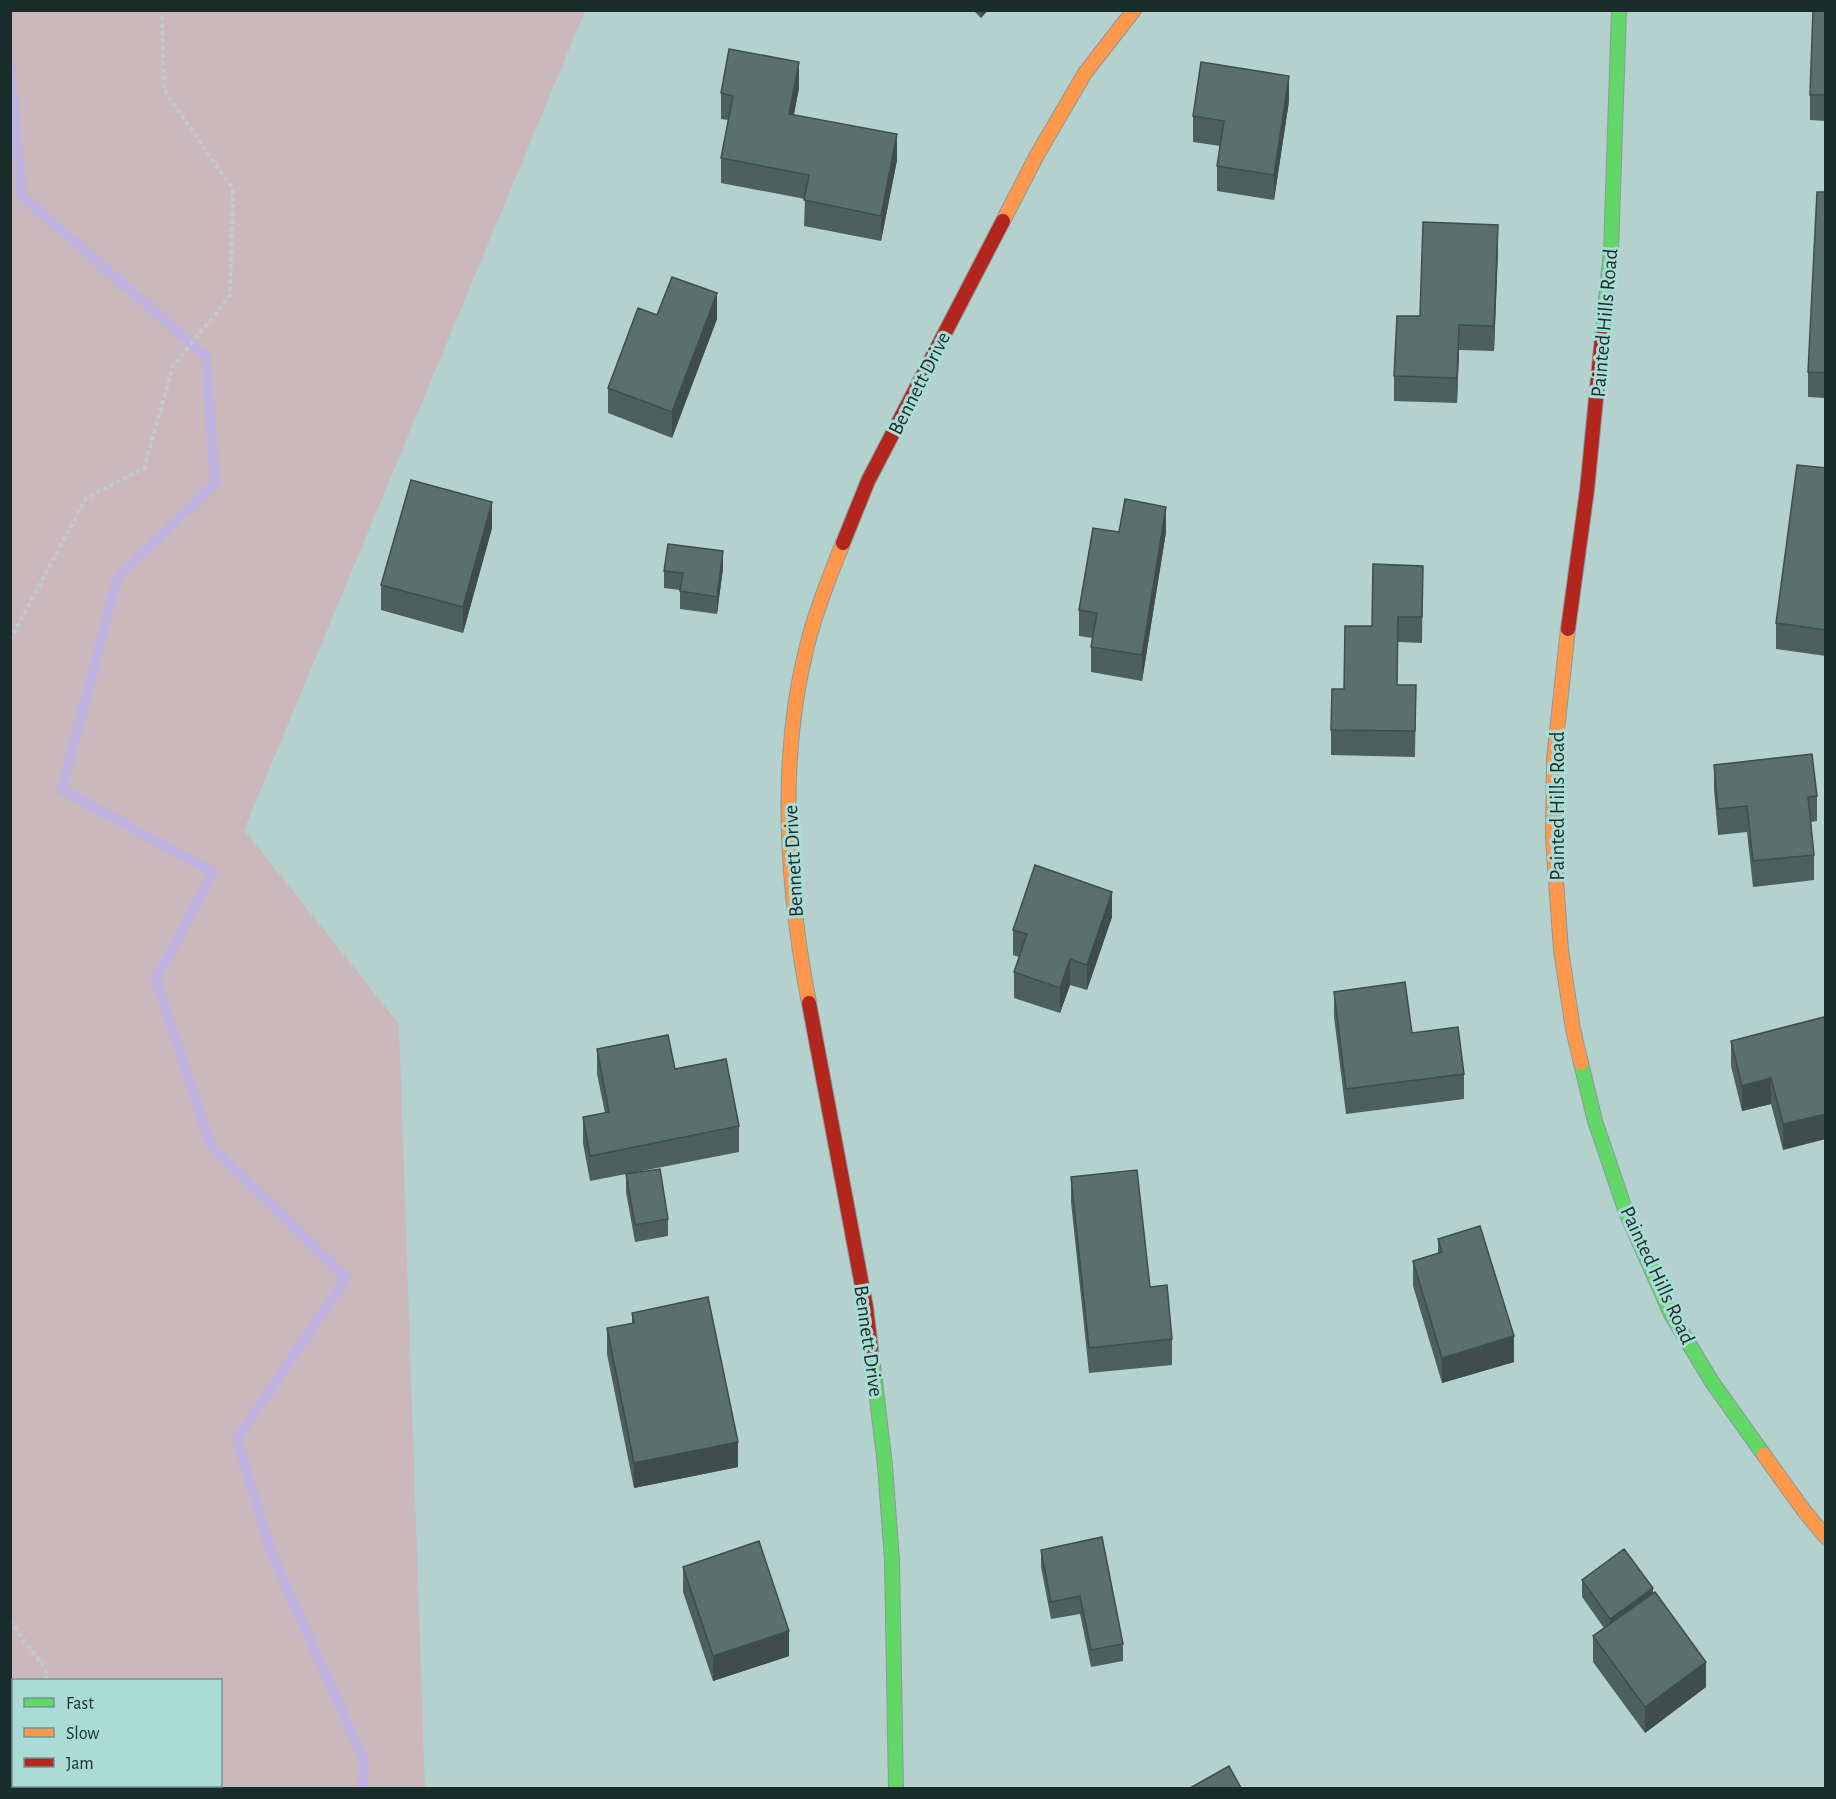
<svg xmlns="http://www.w3.org/2000/svg" width="1836" height="1799" viewBox="0 0 1836 1799" font-family="'Alegreya Sans',sans-serif">
<style>
.green{fill:#cab8bc;fill-rule:evenodd}
.lines{fill:none;stroke-linecap:round;stroke-linejoin:round}
.stream{stroke:#c0b3e0;stroke-width:10}
.fast-casing{stroke:#879d9a;stroke-width:16}
.slow-casing{stroke:#879d9a;stroke-width:16}
.jam-casing{stroke:#879d9a;stroke-width:16}
.path{stroke:#c2c9c9;stroke-width:4;stroke-dasharray:4.5 3;stroke-linecap:butt}
.fast{stroke:#63d668;stroke-width:14}
.slow{stroke:#ff974d;stroke-width:14}
.jam{stroke:#b3261e;stroke-width:14}
.wall{fill:#4d605c}
.shaded-wall{fill:#3f4e4b}
.building{fill:#5a706b;stroke:#3f4e4b;stroke-width:1.5}
.labels{text-anchor:middle;stroke-width:6;stroke-linejoin:round;paint-order:stroke}
.street-label{font-size:21px;fill:#192d2b;stroke:#aadcd5}
</style>
<rect width="100%" height="100%" fill="#b5d1cd"/>
<path class="green" d="M11,10L585,11L244,830L399,1024L425,1788H11ZM14,1680H220V1786H14Z"/>
<g class="lines">
<path class="stream" d="M10,67L22,196L206,356L215,483L117,578L62,790L213,872L156,979L211,1146L346,1278L237,1439L271,1552L364,1760L363,1788"/>
<defs>
<path id="fast" d="M1602,337L1611,252L1619,10
M1581,1063L1595,1121L1626,1212L1671,1314L1712,1382L1764,1455
M871,1349L885,1465L892,1560L896,1788"/>
<path id="slow" d="M1003,221L1037,155L1085,73L1134,10
M1568,629L1554,759L1553,839L1561,950L1573,1029L1581,1063
M809,1003C787,889 778,760 807,646C816,610 830,576 843,543
M1764,1455L1805,1512L1826,1537"/>
<path id="jam" d="M843,543L868,481L1003,221
M1568,629L1587,490L1602,337
M809,1003L866,1307L871,1349"/>
</defs>
<use href="#fast" class="fast-casing"/>
<use href="#slow" class="slow-casing"/>
<use href="#jam" class="jam-casing"/>
<path class="path" d="M10,640L86,498L144,468L173,366L230,296L233,189L164,90L162,10
M10,1621L46,1670V1680
M43,1788V1786"/>
<use href="#fast" class="fast"/>
<use href="#slow" class="slow"/>
<use href="#jam" class="jam"/>
</g>
<path class="wall" d="M973,10H988L981,18Z
M1826,10V121L1810,120V95Z
M799,88L794,114L897,160L881,241L804,226L805,199L721,183V158L728,120L721,119V93Z
M1289,101L1274,200L1217,191V166L1220,146L1193,142V116Z
M1826,192V398L1808,397V372Z
M1498,250L1494,351L1459,350L1457,403L1394,401V376L1420,316Z
M657,315L717,319L672,438L608,413V388Z
M1826,468V656L1776,649V623Z
M492,528L463,633L381,610V585Z
M1119,532H1166L1142,681L1091,672V647L1092,638L1079,636V610Z
M1423,566L1422,643L1398,642L1397,685H1416L1415,757L1331,755V730L1344,689L1372,626Z
M723,568L717,614L680,609V590L664,588V571Z
M1714,765L1817,796V821L1811,822L1814,855V880L1753,887L1747,832L1718,835L1714,790Z
M1112,917L1087,990L1070,985L1060,1013L1014,998V972L1019,957L1013,955V930Z
M1334,992L1412,1033L1464,1074V1099L1346,1114L1334,1017Z
M1824,1017L1783,1150L1771,1104L1742,1111L1731,1066V1041Z
M597,1049L675,1069L739,1126V1152L590,1181L583,1143V1117L605,1113L597,1074Z
M626,1174L668,1219V1236L635,1242L626,1192Z
M1071,1177L1150,1287L1172,1339V1365L1089,1373L1071,1202Z
M1438,1239L1514,1362L1442,1383L1413,1286V1261L1438,1253Z
M632,1313L738,1467L634,1488L607,1354V1328L632,1324Z
M1041,1550L1123,1644V1661L1091,1667L1080,1614L1051,1619L1041,1567Z
M683,1567L789,1656L713,1681L683,1592Z
M1582,1580L1653,1593L1706,1687L1645,1733L1593,1662V1636L1604,1628L1582,1597Z"/>
<path class="shaded-wall" d="M981,10H988L981,18Z
M799,62V88L789,139V114Z
M1289,76V101L1274,200V175Z
M897,134V160L881,241V216Z
M1498,225V250L1494,351V326Z
M717,293V319L672,438V412Z
M1459,325V350L1457,403V378Z
M492,502V528L463,633V607Z
M1166,507V532L1142,681V655Z
M723,551V568L717,614V597Z
M1112,892V917L1087,990V965Z
M1070,959V985L1060,1013V988Z
M1771,1078V1104L1742,1111V1086Z
M1826,1114V1139L1783,1150V1124Z
M1514,1336V1362L1442,1383V1358Z
M738,1442V1467L634,1488V1463Z
M1653,1588V1605L1610,1637V1619Z
M789,1631V1656L713,1681V1656Z
M1706,1662V1687L1645,1733V1707Z"/>
<path class="building" d="M1813,10H1826V95H1810Z
M729,49L799,62L789,114L897,134L881,216L804,200L809,175L721,158L733,96L721,93Z
M1201,62L1289,76L1274,175L1217,166L1224,121L1193,116Z
M1817,192H1826V373L1808,372Z
M1423,222L1498,225L1494,326L1459,325L1457,378L1394,376L1397,316H1420Z
M672,277L717,293L672,412L608,388L638,308L657,315Z
M1797,465L1826,468V630L1776,623Z
M411,480L492,502L463,607L381,585Z
M1125,499L1166,507L1142,655L1091,647L1097,613L1079,610L1093,528L1119,532Z
M668,544L723,551L717,597L680,591L683,573L664,571Z
M1373,564L1423,566L1422,617H1398L1397,685H1416L1415,731L1331,730L1332,689H1344L1345,626H1372Z
M1812,754L1817,796L1808,797L1814,855L1753,861L1747,806L1718,809L1714,765Z
M1035,865L1112,892L1087,965L1070,959L1060,988L1014,972L1027,934L1013,930Z
M1405,982L1412,1033L1458,1027L1464,1074L1346,1089L1334,992Z
M1824,1017L1826,1025V1114L1783,1124L1771,1078L1742,1086L1731,1041Z
M668,1035L675,1069L726,1059L739,1126L590,1156L583,1117L609,1112L597,1049Z
M660,1169L668,1219L635,1225L626,1174Z
M1137,1170L1150,1287L1167,1285L1172,1339L1089,1348L1071,1177Z
M1480,1226L1514,1336L1442,1358L1413,1261L1442,1252L1438,1239Z
M708,1297L738,1442L634,1463L607,1328L634,1323L632,1313Z
M1102,1537L1123,1644L1091,1650L1080,1596L1051,1602L1041,1550Z
M759,1541L789,1631L713,1656L683,1567Z
M1624,1549L1653,1588L1610,1619L1582,1580Z
M1655,1592L1706,1662L1645,1707L1593,1636Z
M1229,1766L1241,1788H1190Z"/>
<g class="labels">
<g class="street-label">
<text transform="translate(1604 323) rotate(-85)" y="7">Painted Hills Road</text>
<text transform="translate(919 383) rotate(-63)" y="7">Bennett Drive</text>
<text transform="translate(1557 806) rotate(-90)" y="7">Painted Hills Road</text>
<text transform="translate(793 861) rotate(-93)" y="7">Bennett Drive</text>
<text transform="translate(1658 1275) rotate(65)" y="7">Painted Hills Road</text>
<text transform="translate(869 1341) rotate(82)" y="7">Bennett Drive</text>
</g>
</g>
<rect width="1836" height="1799" fill="none" stroke="#192d2b" stroke-width="24"/>
<rect x="12" y="1679" width="210" height="108" fill="#aadcd5" stroke="#709691" stroke-width="1.5"/>
<rect x="24" y="1698" width="30" height="9" fill="#63d668" stroke="#709691" stroke-width="1.5"/>
<text x="66" y="1709" font-size="18" fill="#192d2b">Fast</text>
<rect x="24" y="1728" width="30" height="9" fill="#ff974d" stroke="#709691" stroke-width="1.5"/>
<text x="66" y="1739" font-size="18" fill="#192d2b">Slow</text>
<rect x="24" y="1758" width="30" height="9" fill="#b3261e" stroke="#709691" stroke-width="1.5"/>
<text x="66" y="1769" font-size="18" fill="#192d2b">Jam</text>
</svg>
